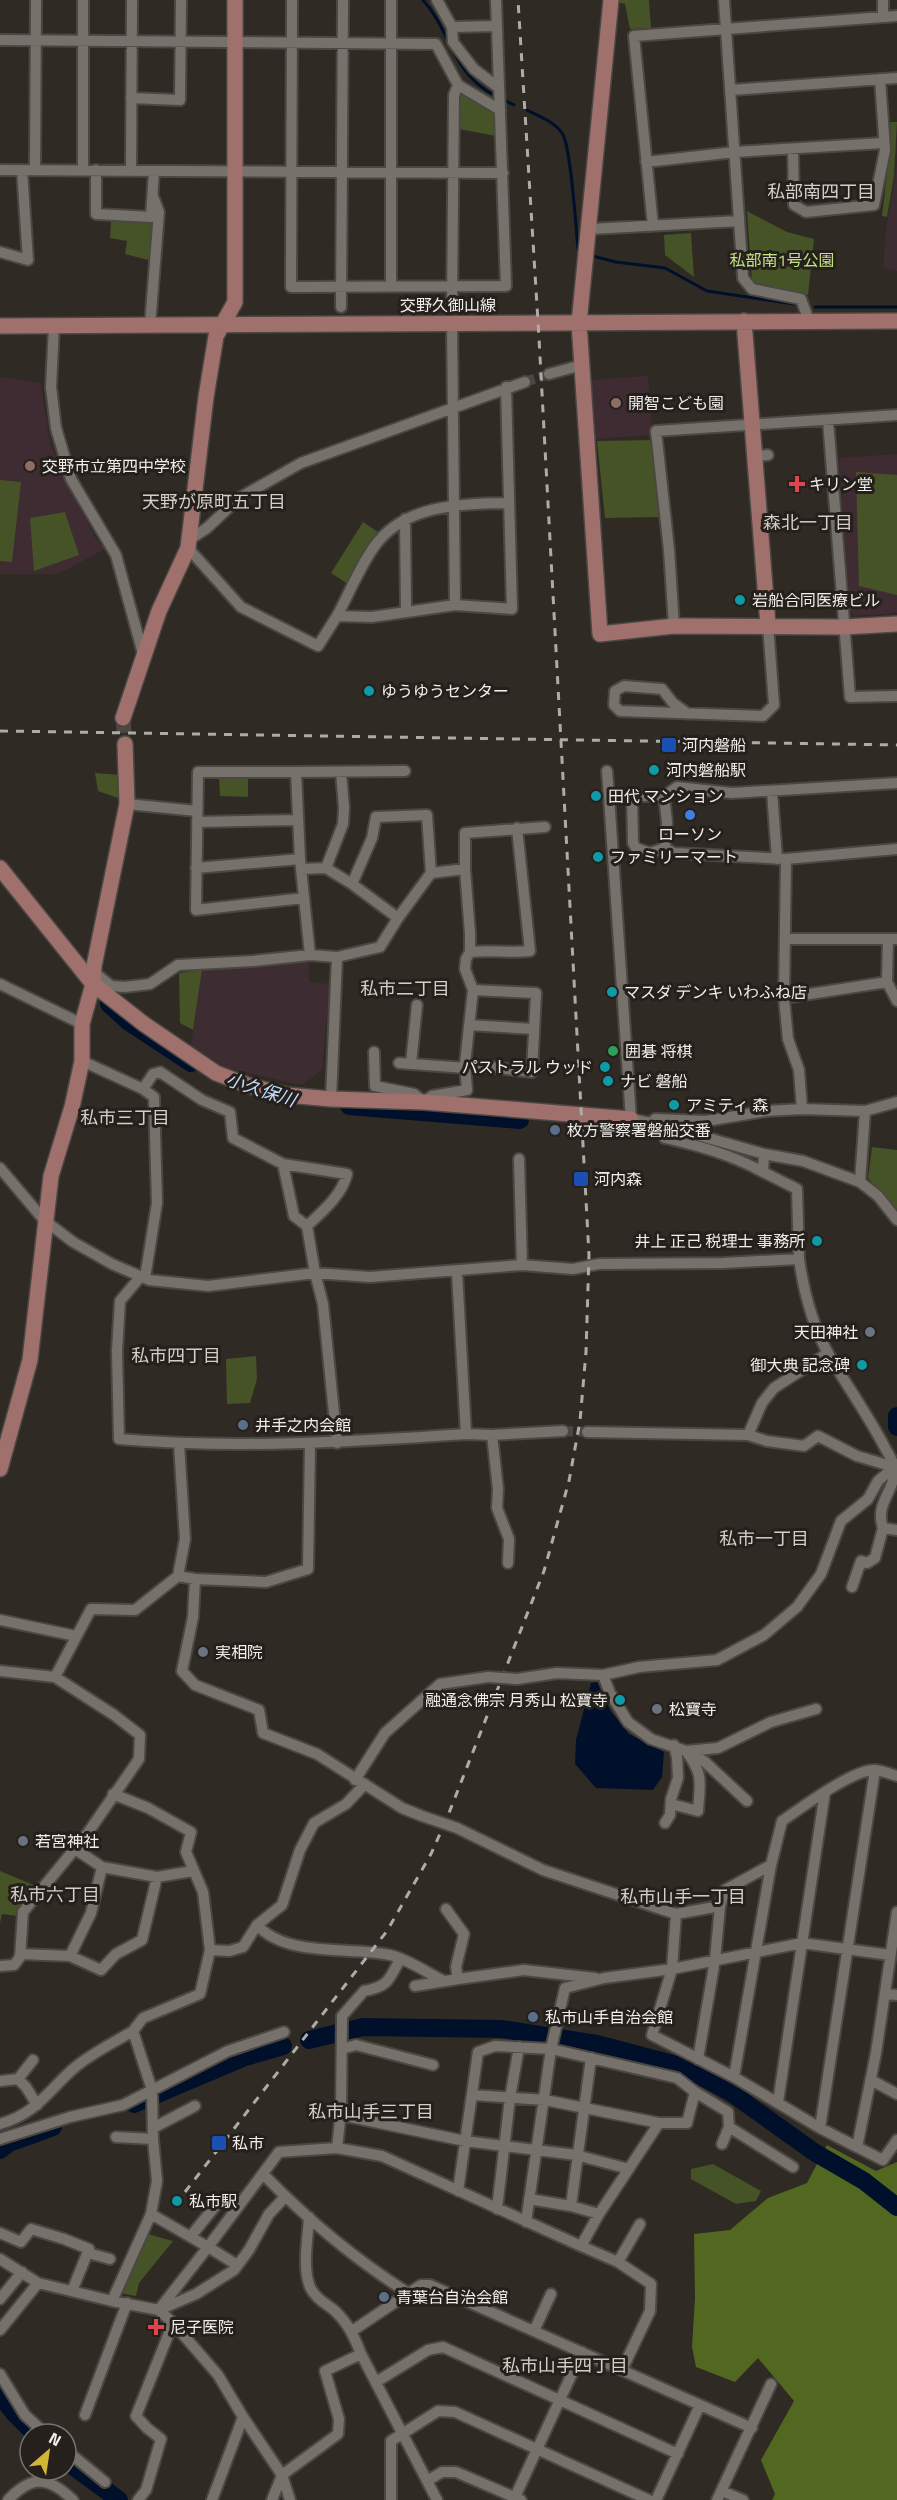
<svg xmlns="http://www.w3.org/2000/svg" width="897" height="2500" viewBox="0 0 897 2500" font-family="'Titillium Web','Noto Sans JP',sans-serif">
<style>
.industrial{fill:#3e2c33}
.education{fill:#3f2c32}
.green{fill:#455327}
.forest{fill:#526720}
.water{fill:#00102a}
.lines{fill:none;stroke-linecap:round;stroke-linejoin:round}
.stream{stroke:#00102a;stroke-width:3}
.river{stroke:#00102a;stroke-width:18}
.street-tunnel{stroke:#4c4742;stroke-width:10;stroke-dasharray:10 5;stroke-linecap:butt}
.secondary-tunnel{stroke:#4c4742;stroke-width:15;stroke-dasharray:15 8;stroke-linecap:butt}
.street-casing{stroke:#4b4743;stroke-width:14}
.secondary-casing{stroke:#4b4743;stroke-width:18}
.street{stroke:#77716b;stroke-width:10}
.secondary{stroke:#9f706c;stroke-width:15}
.rail{stroke:#afaba7;stroke-width:3;stroke-dasharray:8 8;stroke-linecap:butt}
.street-bridge-casing{stroke:#4b4743;stroke-width:14;stroke-linecap:butt}
.street-bridge{stroke:#77716b;stroke-width:10}
.education-dot{fill:#8d6e63;stroke:#25201b;stroke-width:2}
.health-dot{fill:#e0444e;stroke:#25201b;stroke-width:2}
.culture-dot{fill:#0f9aa8;stroke:#25201b;stroke-width:2}
.transit-dot{fill:#1a4fb4;stroke:#25201b;stroke-width:2}
.shop-dot{fill:#3f7fe0;stroke:#25201b;stroke-width:2}
.leisure-dot{fill:#2e9e5b;stroke:#25201b;stroke-width:2}
.service-dot{fill:#5c6f8a;stroke:#25201b;stroke-width:2}
.worship-dot{fill:#6b7280;stroke:#25201b;stroke-width:2}
.labels{text-anchor:middle;stroke-width:6;stroke-linejoin:round;paint-order:stroke}
.park-label{font-size:16px;fill:#c0e17f;stroke:#25201b}
.street-label{font-size:16px;fill:#f0edea;stroke:#25201b}
.poi-label{font-size:16px;fill:#f0edea;stroke:#25201b;text-anchor:start}
.neighbourhood-label{font-size:18px;fill:#d4cec7;stroke:#25201b}
.water-label{font-size:18px;font-style:italic;fill:#c4dcfc;stroke:#25201b}
</style>
<rect width="100%" height="100%" fill="#2f2a24"/>
<path class="industrial" d="M897,164V283V271L883,268L886,231Z
M309,962V982L330,984L322,1070L302,1085L226,1068L191,1045L202,970Z"/>
<path class="education" d="M648,376L652,435L594,439L590,380Z
M0,377L41,383L50,444L94,536L105,549L58,574H0Z
M897,454V613L854,616L850,610L839,458Z"/>
<path class="green" d="M617,0H649L651,28L630,29L625,4L617,2Z
M459,90L496,113V136L459,129Z
M890,122H897L894,176L887,217L882,216L891,139Z
M747,211L787,232L814,239L808,295L752,282Z
M111,221L154,223L152,261L125,254L127,241L110,238Z
M691,233L694,277L665,255L664,235Z
M653,440L660,517L605,518L597,441Z
M856,472L897,475V595L859,586Z
M0,480L21,482L12,562L0,561Z
M65,512L79,555L34,571L30,518Z
M363,522L378,532L348,584L331,573Z
M95,773L120,775L121,799L98,791Z
M219,778H248V797L220,796Z
M202,970L193,1030L180,1023L179,973Z
M872,1147L897,1150V1209L868,1178Z
M256,1356L257,1379L250,1403L227,1404L226,1359Z
M0,1871L36,1886L17,1916L2,1914L0,1923Z
M713,2164L761,2191L756,2201L736,2204L691,2179V2169Z
M148,2234L173,2241L139,2283L136,2296L120,2293Z"/>
<path class="forest" d="M827,2145L876,2171L897,2162V2500H772L775,2494L761,2460L794,2401L758,2358L735,2382L696,2367L692,2347L695,2298L694,2234L730,2230L768,2198L807,2183Z"/>
<path class="water" d="M597,1682L610,1710L629,1734L664,1752L662,1777L653,1790L596,1788L575,1764L576,1740L591,1683Z"/>
<g class="lines">
<path class="stream" d="M423,0C452,32 451,74 496,96
M502,99L514,105
M527,110C538,116 555,122 562,133C571,145 576,230 578,249L581,251
M589,255L616,262L665,268L707,291L795,304
M815,307H897"/>
<path class="river" d="M109,1004L129,1022L191,1063
M349,1106L520,1120
M897,1416V1427
M309,2040L363,2027L502,2029L597,2044L684,2067L730,2092L814,2152L864,2181L897,2207
M134,2104L245,2057L283,2046
M0,2150L9,2143L53,2127
M0,2395L14,2413L35,2434
M66,2461L119,2500"/>
<path class="street-tunnel" d="M525,382L549,374
M563,1431L587,1432"/>
<path class="secondary-tunnel" d="M123,718L125,744"/>
<defs>
<path id="street" d="M83,0V170
M292,0L291,287L506,286L496,0
M391,0V287
M437,0L452,27L453,42L474,69L499,88
M724,0L743,278L752,289L801,299L809,321
M883,0V17
M452,27L497,26
M0,40L436,44L458,85
M731,90L897,78
M131,98L180,100L181,0
M793,149L794,205L806,212L874,205L885,150L880,79
M646,162L735,152L883,143
M0,170L503,173
M35,170L36,0
M96,170V214L151,217L154,171
M131,171L132,0
M653,226L634,36L897,16
M590,229L739,221
M0,252L28,260L22,170
M452,304L454,95L458,85L500,110
M341,307L343,0
M452,323L455,605
M150,325L159,212L154,199
M54,326L51,387L56,428L71,479L116,555L143,654
M549,374L582,365
M506,387L512,609L455,605L372,617L337,616C349,594 359,568 374,547C404,504 461,504 508,503
M828,420L850,697L897,696
M754,456L768,455
M405,519L406,610
M189,540L207,528L239,498L301,463L525,382
M188,548L241,607L318,646L337,616
M674,626L669,550L656,431L897,415
M688,714L673,703L662,689L624,686L615,691L614,705L620,711L763,716L774,705L768,625
M607,771L609,797
M296,772L405,771
M772,791L777,859
M632,796L609,797L631,1119L666,1126L764,1154L803,1161L860,1182L878,1196L897,1220
M664,796L677,787L732,793L897,783
M127,804L197,811
M197,822L298,820
M665,848L667,822L664,796H632L633,843L636,848L650,853L665,848L674,853L786,859L897,849
M786,859L784,998L788,1039L799,1070L802,1109
M196,868L300,859
M326,868L343,824L344,808L341,772
M301,869L326,868L352,884
M304,898L196,910L198,772H296L300,859L310,955L337,957L380,947L398,918L431,873L465,869
M398,918L352,884L372,838L376,817L427,815L431,873
M786,939H897
M888,939L887,982L897,1001
M470,952C490,950 510,953 530,951L517,828
M94,972L111,986L125,987L150,984L178,965L253,961L310,955
M0,984L82,1024
M784,998L887,982
M469,1025L534,1029
M374,1052L375,1086L414,1094L424,1102L432,1096L467,1090L465,1064L473,990L465,969L466,959L470,952V933L465,869V833L545,827
M82,1061L143,1089L154,1097L157,1203L145,1278
M399,1063L466,1068
M411,1064L417,1005
M465,1064L532,1072L536,993L473,990
M143,1089L153,1074L160,1072L202,1100L230,1112L233,1138L283,1164L347,1174C342,1195 323,1211 307,1226
M331,1099L337,957
M655,1119L706,1121L766,1111L802,1109L865,1111L897,1102
M666,1126L665,1138C700,1146 732,1155 763,1172
M519,1159L522,1265
M283,1164L294,1216L307,1226L315,1273L323,1304L337,1443
M0,1168L44,1220L73,1242L112,1264L149,1280L208,1286L315,1273L370,1277L522,1265L573,1269L599,1264L723,1263L799,1259L797,1189L763,1172L764,1154
M860,1182L865,1111
M799,1259C804,1293 812,1325 829,1355C847,1386 868,1415 884,1446C887,1452 893,1460 894,1467C897,1490 874,1502 883,1528L897,1530
M457,1272L466,1434
M141,1276L120,1301L117,1351L119,1439C235,1449 350,1442 466,1434L492,1435L563,1431
M587,1432L748,1435L762,1403L774,1388L828,1353
M492,1435L498,1489L497,1508L509,1539L508,1563
M748,1435L767,1441L804,1446L818,1436L857,1456L894,1467
M178,1576L185,1539L179,1444
M195,1579L193,1617L182,1671L195,1685L259,1710L263,1733L317,1754L402,1808L422,1816
M852,1587L861,1561L867,1563L875,1558L883,1528
M0,1620L76,1636
M0,1671L55,1677L114,1715L140,1735L139,1759L87,1834L23,1912L20,1957L14,1965L0,1966
M603,1675L610,1693L628,1722L651,1739L686,1751L718,1748L771,1722L816,1709
M55,1677L91,1609L135,1610L178,1576L195,1579L266,1582L308,1569L310,1444
M517,1679L557,1673L603,1675L639,1667L717,1660L764,1635L797,1607L821,1574L841,1521L868,1499L878,1481L894,1467
M690,1752L705,1762L747,1801
M355,1780L385,1733L440,1684L488,1677
M671,1804L698,1811C700,1782 704,1775 686,1751
M665,1823L670,1815L671,1799L678,1778L677,1757L674,1745
M457,1828L543,1870L676,1914L720,1906L725,1890L771,1865
M75,1849L102,1867L157,1877L193,1871
M257,1925C287,1958 350,1946 390,1955C408,1959 427,1973 444,1981
M210,1950L229,1951L243,1947L257,1925L282,1905L300,1850L314,1823L346,1804L365,1784
M20,1954L70,1956L101,1970L116,1954L142,1940L157,1877
M890,1955L802,1943L672,1969L652,2035L734,2077L820,2128L857,2147L876,2053L897,1912
M70,1956L91,1913L102,1867
M458,1979L524,1970L595,1978
M415,1986L458,1979L456,1967L464,1934L446,1909
M885,1994L897,1995
M342,2049L356,2045L433,2065
M698,2059L715,1960L720,1906
M734,2077L771,1865L782,1821C801,1808 852,1770 874,1770C881,1770 890,1774 897,1776
M18,2079L33,2060
M871,2080L897,2094
M0,2081L18,2079L26,2087L37,2105
M778,2102L825,1792
M341,2115L465,2141L576,2155L629,2169
M659,2123H687L695,2092L728,2112L729,2127L793,2167
M0,2124C37,2113 47,2092 73,2069C90,2054 113,2043 133,2031
M153,2128L195,2106
M820,2128L875,1770
M116,2137L153,2139
M0,2139L70,2117L123,2105L228,2051L284,2032
M722,2144L729,2127
M857,2147L883,2160L897,2140
M337,2148L341,2112L342,2016L364,1991C388,1987 389,1980 400,1959
M263,2174C306,2218 356,2260 408,2293
M458,2191L478,2052L495,2046L551,2049L677,2078L695,2092
M529,2199L571,2206L599,2214
M571,2206L591,2058
M497,2209L510,2098L519,2047
M151,2214L208,2247L279,2152L337,2148L382,2156L581,2246L599,2214L659,2123L545,2100L472,2095
M526,2222L551,2049L565,1988L604,1978L672,1969L676,1914
M0,2233L21,2242L31,2229L64,2239L89,2249L72,2291
M191,2236L216,2205
M581,2246L618,2262L651,2284L650,2311L622,2370
M88,2253L110,2259
M0,2259L38,2283L112,2301L159,2310L173,2323L136,2416L147,2428L161,2439L146,2490L138,2500
M618,2262L640,2224
M0,2299L22,2272
M112,2301L151,2214L157,2181L153,2139L152,2090L133,2031L143,2018L200,1994L210,1950L203,1892L186,1852L191,1832L148,1808L113,1794
M161,2307L208,2247L237,2265
M159,2310L196,2294L234,2270L249,2250L269,2214L285,2197
M173,2323L218,2375L243,2417L282,2475L338,2434L339,2419L325,2371L361,2354C354,2336 348,2323 334,2310C325,2303 315,2298 310,2287C302,2267 308,2238 309,2217
M0,2330L38,2283
M352,2331L421,2285H430L752,2428
M534,2331L551,2294
M361,2354L437,2500
M0,2374L25,2415L46,2434
M376,2382L428,2350L443,2347L678,2454
M85,2415L127,2303
M66,2450L105,2482
M282,2475L290,2500
M427,2481L442,2472H456L521,2500
M722,2491L743,2500
M515,2497L582,2352
M8,2500C32,2475 48,2476 73,2500
M212,2500L243,2417
M272,2500L282,2475
M391,2500V2441L438,2411L455,2412L649,2500
M656,2500L700,2405
M717,2500L771,2384"/>
<path id="secondary" d="M611,0L579,323L600,634L674,626L844,627L897,624
M744,321L768,625
M0,326L897,321
M123,718L159,611L188,548L206,397L216,336L235,302V0
M0,868L93,984L144,1024L216,1073L250,1086L287,1095L331,1099L424,1102L631,1119
M0,1469L30,1360L51,1176L72,1107L82,1061V1024L93,984L94,966L127,804L125,744"/>
</defs>
<use href="#street" class="street-casing"/>
<use href="#secondary" class="secondary-casing"/>
<use href="#street" class="street"/>
<use href="#secondary" class="secondary"/>
<path class="rail" d="M0,731L897,745
M185,2192L387,1931L431,1854L447,1818L544,1571L569,1481L580,1421L586,1352L589,1255L539,338L518,0"/>
<defs>
<path id="street-bridge" d="M488,1677L517,1679
M422,1816L457,1828"/>
</defs>
<use href="#street-bridge" class="street-bridge-casing"/>
<use href="#street-bridge" class="street-bridge"/>
</g>
<g class="education-dot">
<circle cx="616" cy="403" r="6"/>
<circle cx="30" cy="466" r="6"/>
</g>
<g class="health-dot">
<path d="M794 475h6v6h6v6h-6v6h-6v-6h-6v-6h6z"/>
<path d="M153 2318h6v6h6v6h-6v6h-6v-6h-6v-6h6z"/>
</g>
<g class="culture-dot">
<circle cx="740" cy="600" r="6"/>
<circle cx="369" cy="691" r="6"/>
<circle cx="654" cy="770" r="6"/>
<circle cx="596" cy="796" r="6"/>
<circle cx="598" cy="857" r="6"/>
<circle cx="612" cy="992" r="6"/>
<circle cx="605" cy="1067" r="6"/>
<circle cx="608" cy="1081" r="6"/>
<circle cx="674" cy="1105" r="6"/>
<circle cx="817" cy="1241" r="6"/>
<circle cx="862" cy="1365" r="6"/>
<circle cx="620" cy="1700" r="6"/>
<circle cx="177" cy="2201" r="6"/>
</g>
<g class="transit-dot">
<rect x="661" y="737" width="16" height="16" rx="3"/>
<rect x="573" y="1171" width="16" height="16" rx="3"/>
<rect x="211" y="2135" width="16" height="16" rx="3"/>
</g>
<circle class="shop-dot" cx="690" cy="815" r="6"/>
<circle class="leisure-dot" cx="613" cy="1051" r="6"/>
<g class="service-dot">
<circle cx="555" cy="1130" r="6"/>
<circle cx="243" cy="1425" r="6"/>
<circle cx="533" cy="2017" r="6"/>
<circle cx="384" cy="2297" r="6"/>
</g>
<g class="worship-dot">
<circle cx="870" cy="1332" r="6"/>
<circle cx="203" cy="1652" r="6"/>
<circle cx="657" cy="1709" r="6"/>
<circle cx="23" cy="1841" r="6"/>
</g>
<g class="labels">
<g class="park-label">
<text x="782" y="266">私部南1号公園</text>
</g>
<g class="street-label">
<text x="448" y="311">交野久御山線</text>
</g>
<g class="poi-label">
<text x="628" y="409">開智こども園</text>
<text x="42" y="472">交野市立第四中学校</text>
<text x="809" y="490">キリン堂</text>
<text x="752" y="606">岩船合同医療ビル</text>
<text x="381" y="697">ゆうゆうセンター</text>
<text x="682" y="751">河内磐船</text>
<text x="666" y="776">河内磐船駅</text>
<text x="608" y="802">田代 マンション</text>
<text x="690" y="840" text-anchor="middle">ローソン</text>
<text x="610" y="863">ファミリーマート</text>
<text x="624" y="998">マスダ デンキ いわふね店</text>
<text x="625" y="1057">囲碁 将棋</text>
<text x="593" y="1073" text-anchor="end">パストラル ウッド</text>
<text x="620" y="1087">ナビ 磐船</text>
<text x="686" y="1111">アミティ 森</text>
<text x="567" y="1136">枚方警察署磐船交番</text>
<text x="594" y="1185">河内森</text>
<text x="805" y="1247" text-anchor="end">井上 正己 税理士 事務所</text>
<text x="858" y="1338" text-anchor="end">天田神社</text>
<text x="850" y="1371" text-anchor="end">御大典 記念碑</text>
<text x="255" y="1431">井手之内会館</text>
<text x="215" y="1658">実相院</text>
<text x="608" y="1706" text-anchor="end">融通念佛宗 月秀山 松寶寺</text>
<text x="669" y="1715">松寶寺</text>
<text x="35" y="1847">若宮神社</text>
<text x="545" y="2023">私市山手自治会館</text>
<text x="232" y="2149">私市</text>
<text x="189" y="2207">私市駅</text>
<text x="396" y="2303">青葉台自治会館</text>
<text x="170" y="2333">尼子医院</text>
</g>
<g class="neighbourhood-label">
<text x="821" y="198">私部南四丁目</text>
<text x="214" y="508">天野が原町五丁目</text>
<text x="808" y="529">森北一丁目</text>
<text x="405" y="995">私市二丁目</text>
<text x="125" y="1124">私市三丁目</text>
<text x="176" y="1362">私市四丁目</text>
<text x="764" y="1545">私市一丁目</text>
<text x="55" y="1901">私市六丁目</text>
<text x="683" y="1903">私市山手一丁目</text>
<text x="371" y="2118">私市山手三丁目</text>
<text x="565" y="2372">私市山手四丁目</text>
</g>
<g class="water-label">
<text transform="translate(261 1090) rotate(18)" y="6">小久保川</text>
</g>
</g>
<g transform="translate(48 2452) rotate(29)"><circle r="28" fill="#25201b" stroke="#76726e" stroke-width="1.5"/>
<path d="M0-4.5L10 22L0 15L-10 22Z" fill="#d2b736"/>
<text y="-9" font-size="16" font-weight="bold" text-anchor="middle" fill="#f0edea">N</text>
</g>
</svg>
